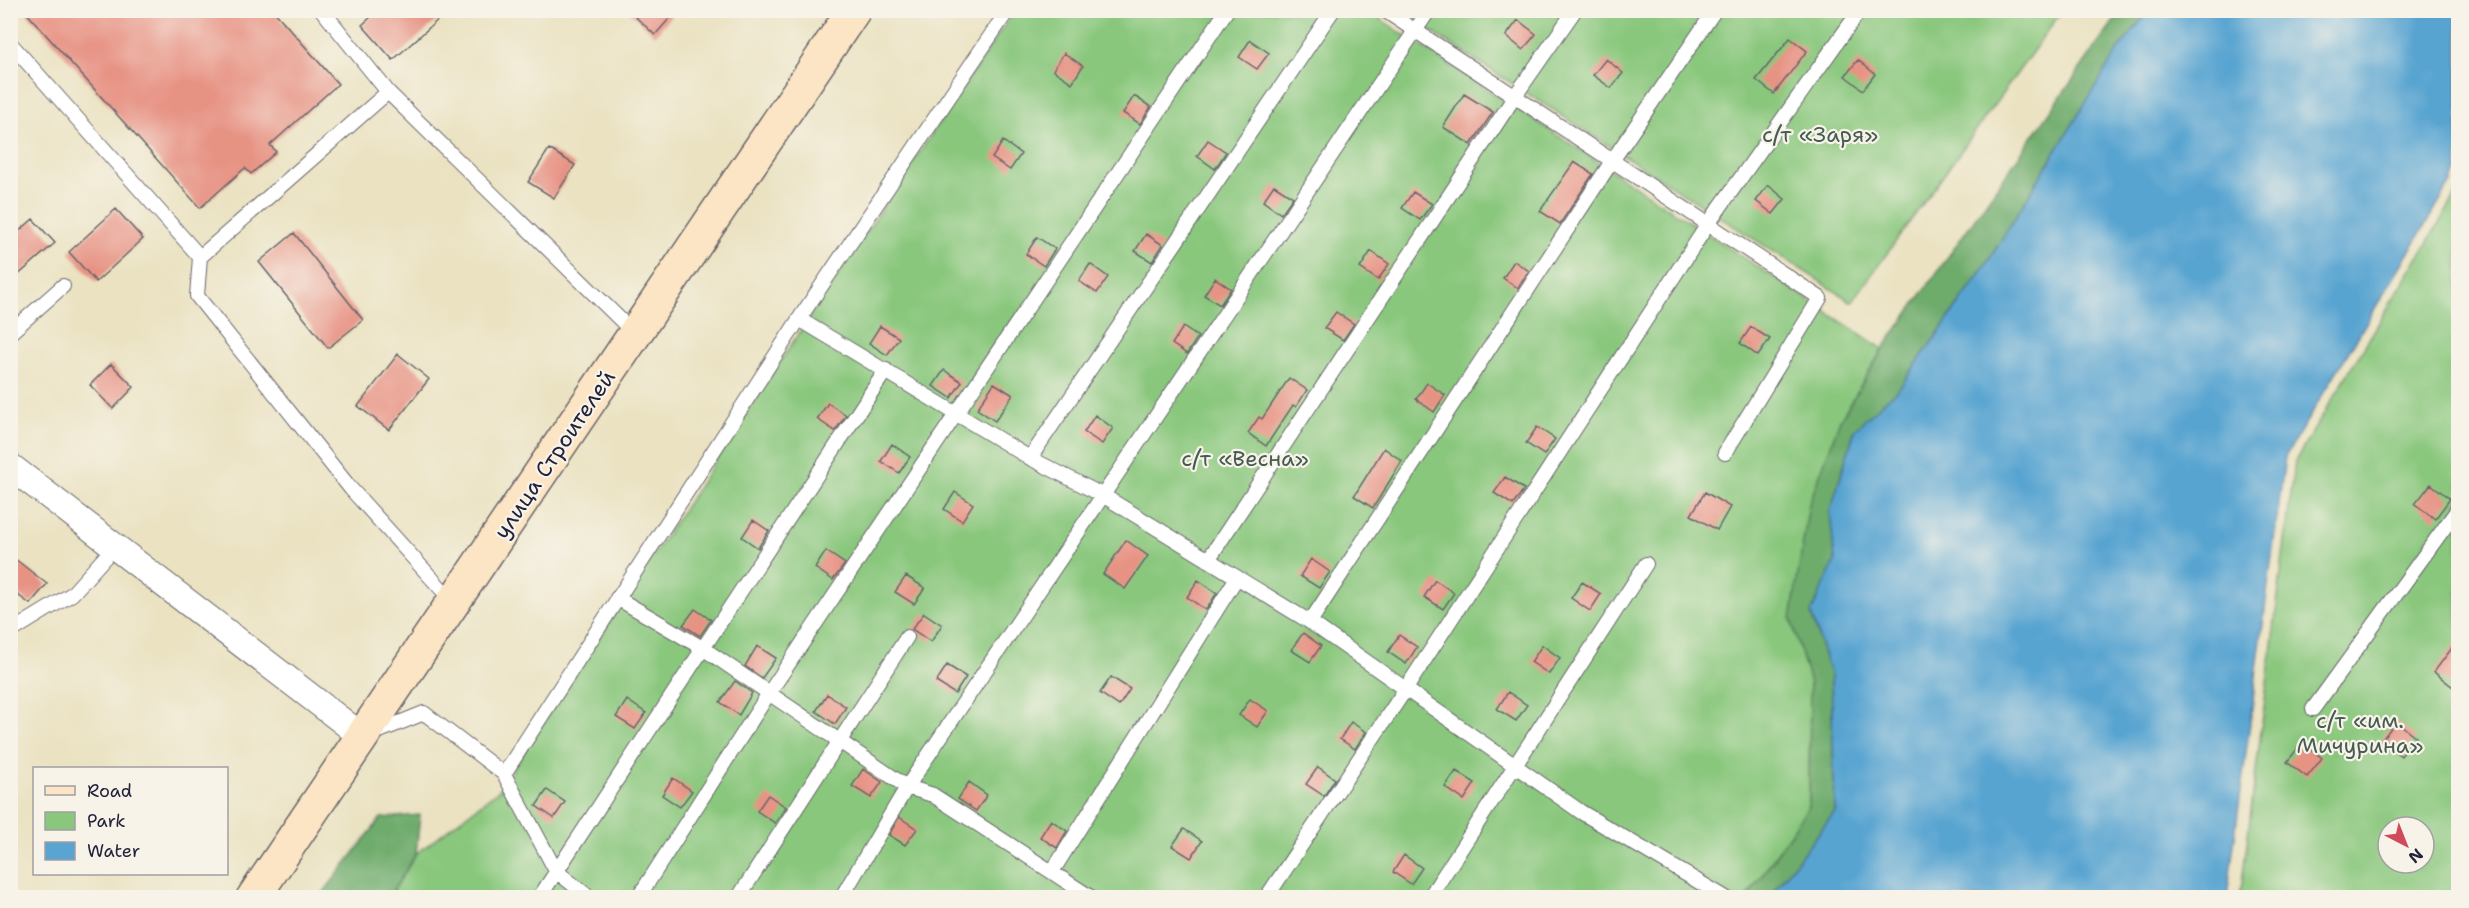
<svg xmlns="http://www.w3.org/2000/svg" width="2469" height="908" viewBox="0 0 2469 908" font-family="'Shantell Sans',sans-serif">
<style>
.green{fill:#89c77d;stroke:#56745c;stroke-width:1.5;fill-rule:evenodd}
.forest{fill:#6eac6c;stroke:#486754;stroke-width:1.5}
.water{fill:#59a4d1;stroke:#3e6386;stroke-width:1.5}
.building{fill:#e79384}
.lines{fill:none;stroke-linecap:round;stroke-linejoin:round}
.lane-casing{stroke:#68656a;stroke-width:16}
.street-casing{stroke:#68656a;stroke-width:28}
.secondary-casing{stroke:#68656a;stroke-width:36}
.lane{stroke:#fff;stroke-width:14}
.street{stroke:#fff;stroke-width:26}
.secondary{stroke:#fce5c4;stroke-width:33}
.labels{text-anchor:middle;stroke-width:4.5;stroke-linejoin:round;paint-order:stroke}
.park-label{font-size:22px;fill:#465c52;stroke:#f7f3e8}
.street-label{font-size:22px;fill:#22223b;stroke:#f7f3e8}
</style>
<rect width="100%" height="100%" fill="#f7f3e8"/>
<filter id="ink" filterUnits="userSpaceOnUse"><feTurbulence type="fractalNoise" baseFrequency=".0167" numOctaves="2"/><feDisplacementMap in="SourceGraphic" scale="12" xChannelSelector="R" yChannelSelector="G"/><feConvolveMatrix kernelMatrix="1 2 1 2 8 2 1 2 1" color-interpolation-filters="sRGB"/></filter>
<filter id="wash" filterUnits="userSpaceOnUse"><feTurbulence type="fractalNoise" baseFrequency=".008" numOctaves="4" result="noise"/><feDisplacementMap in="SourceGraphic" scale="24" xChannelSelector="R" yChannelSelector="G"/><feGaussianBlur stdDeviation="1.35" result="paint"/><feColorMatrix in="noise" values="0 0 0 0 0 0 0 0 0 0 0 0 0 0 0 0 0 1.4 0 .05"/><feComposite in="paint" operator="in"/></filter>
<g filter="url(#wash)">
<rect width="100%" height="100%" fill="#eae2c1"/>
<path class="green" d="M1014,11H1368L1883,349L1840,420L1791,619L1810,682L1809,806L1747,897L389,898L416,854L500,789L797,336Z
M1399,11H2062L1852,302Z
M2458,192V897L2240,898L2295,461ZM2388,827H2424V863H2388Z"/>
<path class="forest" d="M2121,11H2148L2117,53L1981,273L1900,387L1855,429L1830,512L1836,561L1811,613L1831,676L1835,812L1769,897L1747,898L1809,806L1810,683L1791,619L1809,504L1840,420L1883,349Z
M420,815L416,854L389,897H320L381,818Z"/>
<path class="water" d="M2148,11H2458V171L2285,457L2227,897H1769L1835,812L1831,676L1811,613L1835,561L1830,512L1855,429L1900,387L1981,273L2117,52Z"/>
<g id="blocks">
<path class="building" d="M24,10H273L338,84L270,145L276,152L251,174L245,168L200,208Z
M379,10H449L393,60L362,25Z
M628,10H677L655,35Z
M1518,20L1536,34L1523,50L1506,36Z
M1790,38L1807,51L1774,94L1756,80Z
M1250,40L1269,53L1257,69L1239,57Z
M1064,53L1083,66L1072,83L1053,70Z
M1606,59L1623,73L1611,88L1593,75Z
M1858,60L1875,74L1863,90L1845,76Z
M1464,94L1493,112L1471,145L1443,127Z
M1134,96L1151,107L1140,124L1123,113Z
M1208,140L1226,152L1215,169L1197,156Z
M1003,141L1021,154L1010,170L992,158Z
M549,149L575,165L554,198L528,182Z
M1574,162L1593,174L1560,224L1540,211Z
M1274,185L1293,197L1281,214L1263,201Z
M1768,185L1785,199L1773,214L1756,201Z
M1413,192L1432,204L1420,220L1402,208Z
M116,209L143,239L96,282L69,252Z
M33,219L55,243L10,282V239Z
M294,233L363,320L328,348L259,262Z
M1146,234L1163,245L1152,262L1135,251Z
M1037,237L1055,249L1044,266L1026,254Z
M1371,251L1389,264L1378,280L1360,268Z
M1514,261L1529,271L1518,288L1503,278Z
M1090,264L1108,277L1097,293L1079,281Z
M1215,278L1231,289L1220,305L1204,295Z
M1336,312L1354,324L1343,340L1324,328Z
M880,326L899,338L887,355L869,343Z
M1183,327L1198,337L1187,354L1172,344Z
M1751,327L1770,339L1758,356L1740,343Z
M398,354L429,379L389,430L358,406Z
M111,364L134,387L113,409L90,385Z
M944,370L962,382L951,398L933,386Z
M1289,378L1307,390L1296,407L1293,405L1266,446L1248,433L1259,417L1262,419Z
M994,383L1013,395L995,421L977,409Z
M1427,383L1445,395L1434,412L1416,399Z
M828,403L846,415L835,431L817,419Z
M1095,415L1113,428L1102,444L1084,432Z
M1537,427L1555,439L1544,455L1526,443Z
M892,444L910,457L899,473L881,461Z
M1384,448L1402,461L1373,508L1354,496Z
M1505,477L1524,489L1513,505L1494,493Z
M2431,484L2450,499L2435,519L2415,504Z
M955,492L973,504L962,521L944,509Z
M1705,492L1730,507L1717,530L1691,515Z
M753,520L769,531L758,548L742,537Z
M1126,540L1148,556L1125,589L1103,574Z
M826,551L845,564L833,580L815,568Z
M10,555L47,584L30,604L10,589Z
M1311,559L1330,572L1319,588L1300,576Z
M906,576L925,588L914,604L895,592Z
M1198,580L1217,593L1206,610L1187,597Z
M1435,580L1454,593L1443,609L1424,597Z
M1582,582L1601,594L1590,611L1571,598Z
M695,609L711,620L700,636L683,625Z
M924,613L942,625L931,642L912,629Z
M1303,633L1321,646L1310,662L1291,650Z
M1399,635L1417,647L1406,664L1388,652Z
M2458,640V691L2434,672Z
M1542,645L1560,658L1549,674L1531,662Z
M757,646L776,658L762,678L745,666Z
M947,665L966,677L955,694L936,682Z
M1111,677L1130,689L1119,706L1100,693Z
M735,681L752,693L739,715L720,702Z
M1508,692L1527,705L1516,721L1497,709Z
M827,694L846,707L835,724L816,711Z
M1250,699L1268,711L1257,727L1239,715Z
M627,700L646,713L635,729L616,717Z
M2396,721L2416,737L2401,756L2381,741Z
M1351,722L1366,732L1355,749L1340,739Z
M2302,743L2322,758L2307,777L2287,762Z
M1318,767L1335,779L1324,796L1306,784Z
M863,769L882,782L871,798L852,786Z
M1456,771L1475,783L1464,800L1445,787Z
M673,778L692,791L680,807L662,795Z
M969,782L987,795L976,811L958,799Z
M547,790L565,802L554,818L536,806Z
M768,795L786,807L775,823L757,811Z
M899,817L917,829L905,845L889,835Z
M1051,820L1067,831L1057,848L1040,837Z
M1184,829L1202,841L1191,858L1172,846Z
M1404,855L1422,868L1411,884L1393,872Z"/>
</g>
</g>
<g filter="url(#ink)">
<use href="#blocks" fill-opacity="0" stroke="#68656a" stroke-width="1.5"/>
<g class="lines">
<defs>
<path id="lane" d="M322,10L388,92
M1384,10L1820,298L1725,453
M10,43L200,257
M799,319L1030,458L1104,496L1310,622L1581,812L1726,898
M10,333L63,286
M1030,458L1333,10
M1208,560L1515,96L1575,10
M617,598L704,649L907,787L933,795L1092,898
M454,603L351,489L197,296L200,257L388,92L635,334
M1310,622L1612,161L1715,10
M10,632L72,594L115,546
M2313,709L2458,509
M372,734L424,713L504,774L556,871L590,898
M504,774L799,319L1008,10
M1052,872L1236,579
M539,898L886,370
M638,898L769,693L1227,10
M738,898L907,637
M841,898L907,787L1429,10
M1266,898L1405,690L1708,224L1860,10
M1429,898L1646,564"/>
<path id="street" d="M10,466L363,737"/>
<path id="secondary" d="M253,898L854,10"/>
</defs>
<use href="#lane" class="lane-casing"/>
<use href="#street" class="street-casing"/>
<use href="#secondary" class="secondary-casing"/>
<use href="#lane" class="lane"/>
<use href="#street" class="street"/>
<use href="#secondary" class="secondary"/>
</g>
</g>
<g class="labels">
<g class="park-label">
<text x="1820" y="142">с/т «Заря»</text>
<text x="1245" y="466">с/т «Весна»</text>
<text x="2360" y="728">с/т «им.<tspan x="2360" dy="25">Мичурина»</tspan></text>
</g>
<g class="street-label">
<text transform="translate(554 454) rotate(-56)" y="8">улица Строителей</text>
</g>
</g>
<rect width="2469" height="908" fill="none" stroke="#f7f3e8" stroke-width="36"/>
<rect x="33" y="767" width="195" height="108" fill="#f7f3e8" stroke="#a29fa3" stroke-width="1.5"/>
<rect x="45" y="786" width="30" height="9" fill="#fce5c4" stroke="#a29fa3" stroke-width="1.5"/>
<text x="87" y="797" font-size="18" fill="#22223b">Road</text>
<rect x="45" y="812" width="30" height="18" fill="#89c77d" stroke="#a29fa3" stroke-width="1.5"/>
<text x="87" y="827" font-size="18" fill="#22223b">Park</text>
<rect x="45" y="842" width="30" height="18" fill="#59a4d1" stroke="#a29fa3" stroke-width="1.5"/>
<text x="87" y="857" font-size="18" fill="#22223b">Water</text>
<g transform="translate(2406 845) rotate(138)"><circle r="28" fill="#f7f3e8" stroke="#a29fa3" stroke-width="1.5"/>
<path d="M0-4.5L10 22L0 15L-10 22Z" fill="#d1495b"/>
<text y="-9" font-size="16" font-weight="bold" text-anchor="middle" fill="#22223b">N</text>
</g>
</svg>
